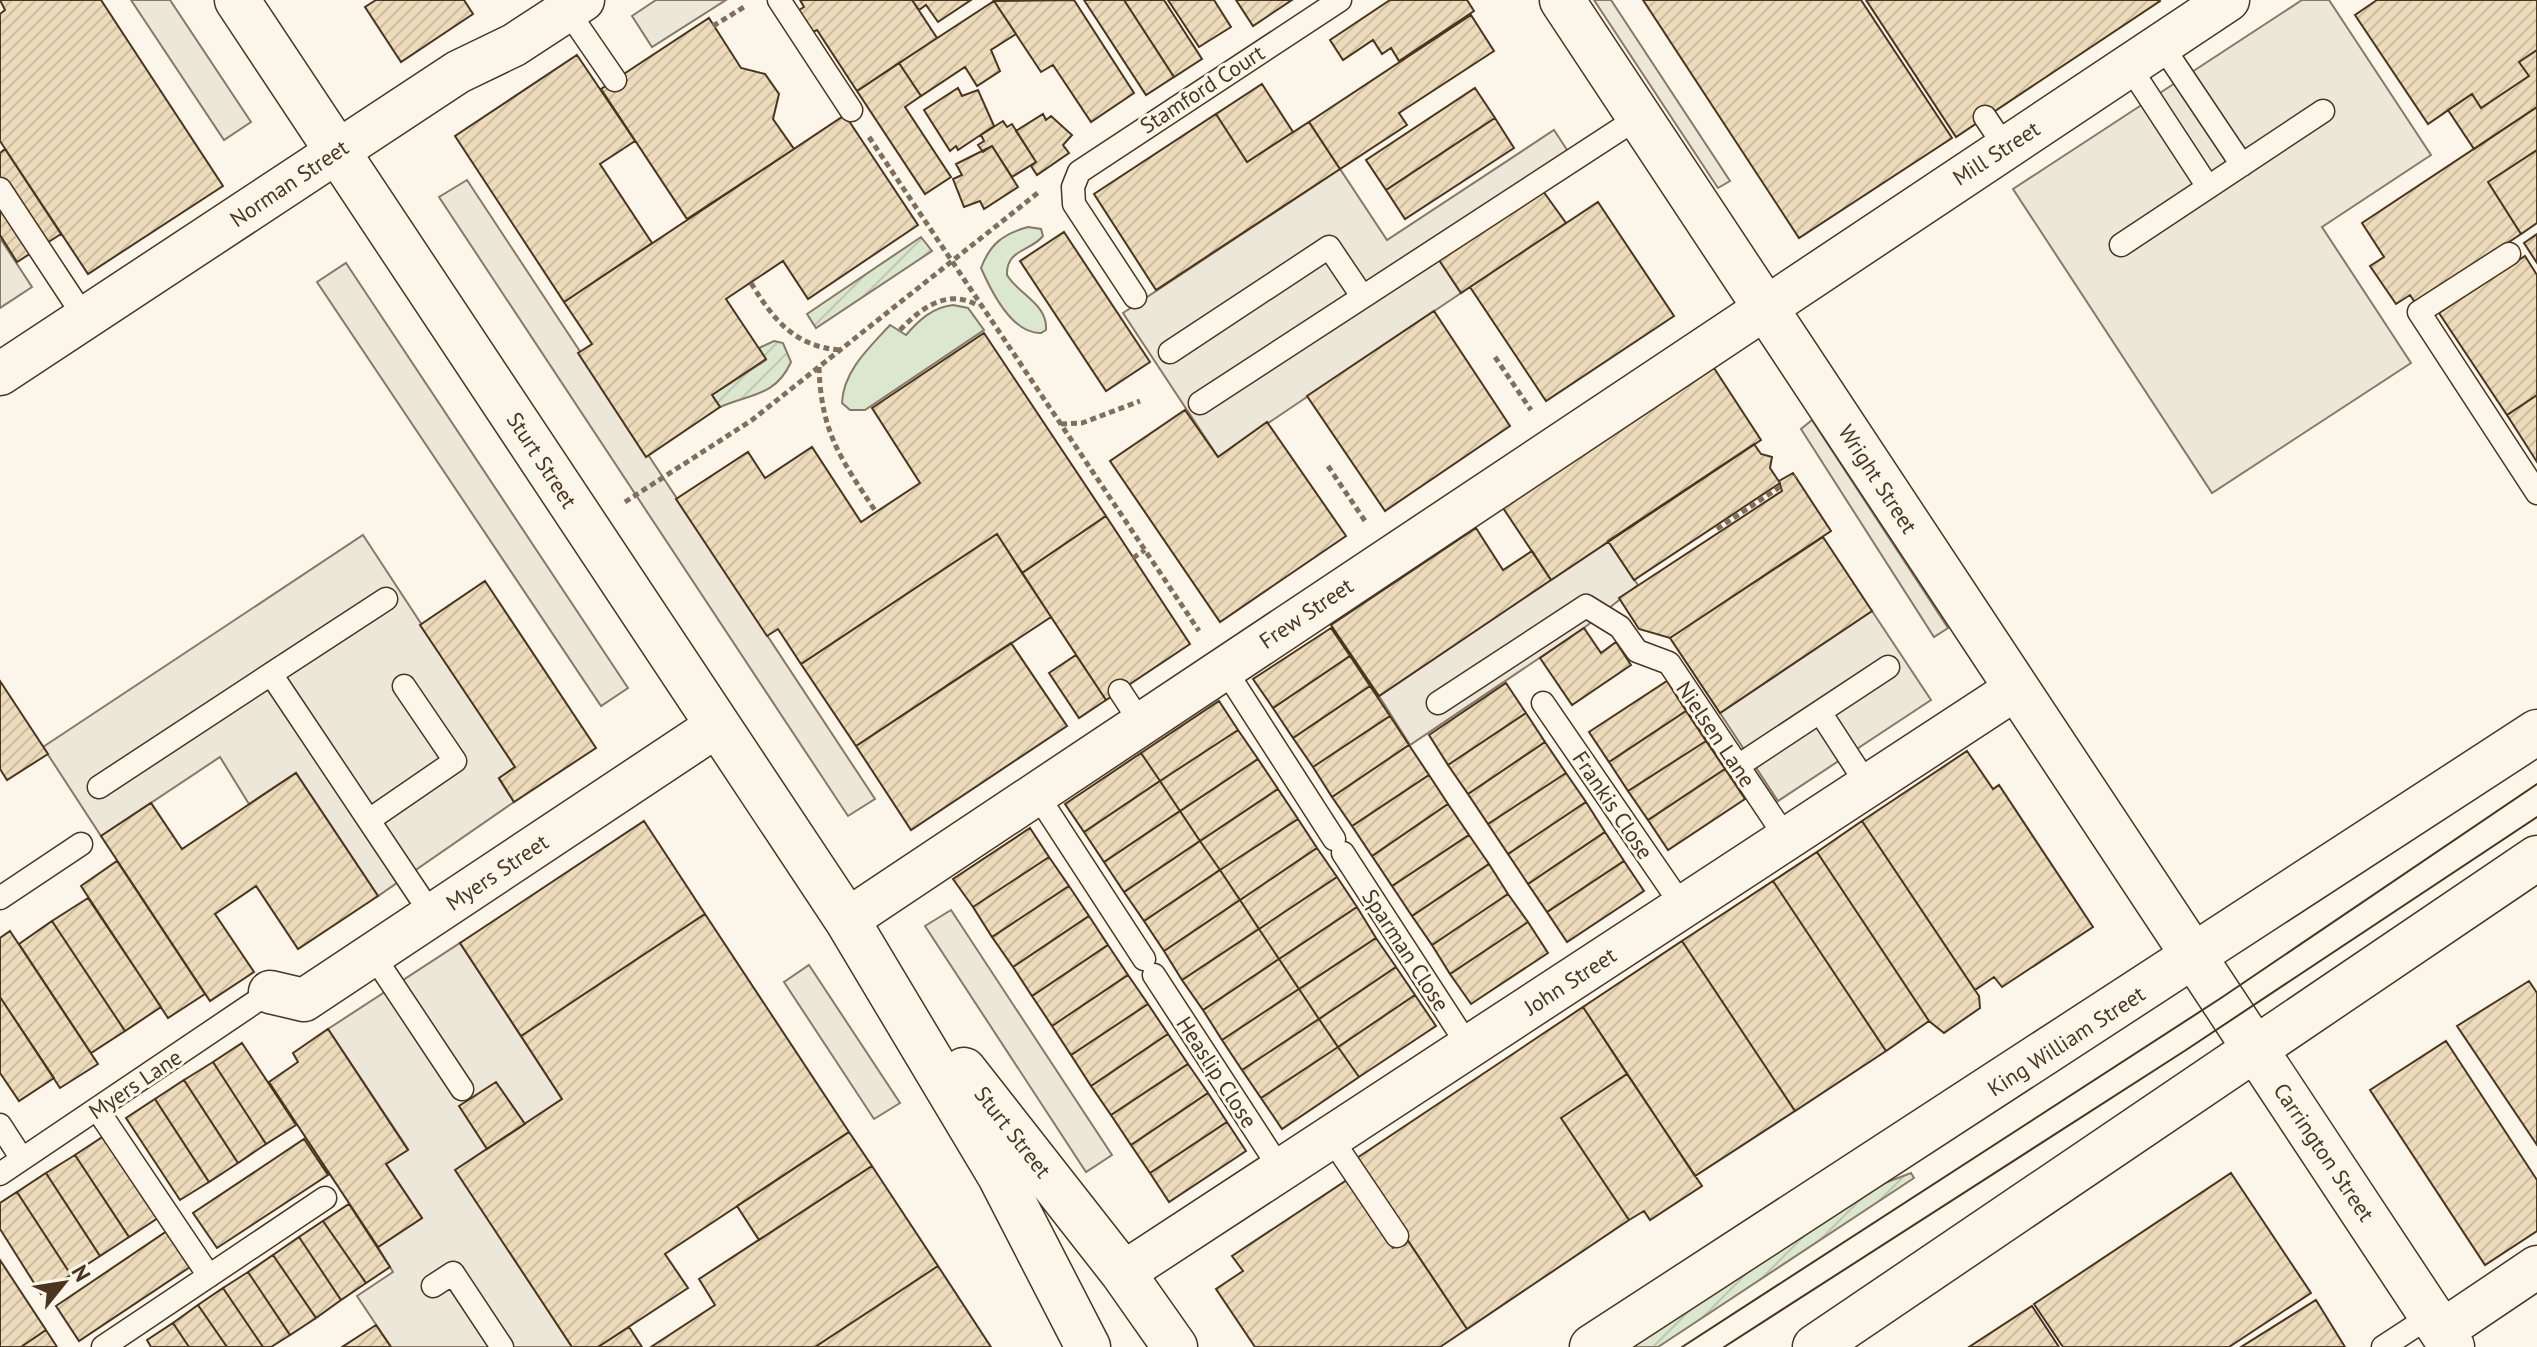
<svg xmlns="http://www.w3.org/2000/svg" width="2537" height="1347" viewBox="0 0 2537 1347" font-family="'PT Sans',sans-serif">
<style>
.grass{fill:#dce7d0;stroke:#887966;stroke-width:2}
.garden{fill:url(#garden-furrows);stroke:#887966;stroke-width:2}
.parking{fill:#ede7d9;stroke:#887966;stroke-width:2}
.building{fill:url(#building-hatch);stroke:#4a3520;stroke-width:2}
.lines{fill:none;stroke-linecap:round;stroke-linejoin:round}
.lane-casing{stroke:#4a3520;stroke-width:25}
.street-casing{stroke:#4a3520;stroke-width:45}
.secondary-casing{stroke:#4a3520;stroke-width:47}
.path{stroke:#7f6f5c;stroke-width:5;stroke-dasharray:6 4;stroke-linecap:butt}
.lane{stroke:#fbf6e9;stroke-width:22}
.street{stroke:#fbf6e9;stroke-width:42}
.secondary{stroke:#fbf6e9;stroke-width:44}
.tram{stroke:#4a3520;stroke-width:2}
.labels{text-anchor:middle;stroke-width:6;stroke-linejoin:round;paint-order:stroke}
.street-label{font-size:22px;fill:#4a3520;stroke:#fbf6e9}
</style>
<defs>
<pattern id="garden-furrows" width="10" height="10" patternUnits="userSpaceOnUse" patternTransform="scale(2)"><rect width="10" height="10" fill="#dce7d0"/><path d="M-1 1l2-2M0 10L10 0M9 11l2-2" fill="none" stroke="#bec7b2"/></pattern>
<pattern id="building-hatch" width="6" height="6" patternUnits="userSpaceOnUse" patternTransform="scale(2)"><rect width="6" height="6" fill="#ecdcbc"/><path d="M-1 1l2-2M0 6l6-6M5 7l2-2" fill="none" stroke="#ccbda1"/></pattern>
</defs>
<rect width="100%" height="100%" fill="#fbf6e9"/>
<path class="grass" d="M1028,227L1041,229L1043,236C1030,252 1006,249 1007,275C1018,294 1048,304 1046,330L1041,333C1012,334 991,291 981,268C990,244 1003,234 1028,227Z
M953,305L968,308L984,330L865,410H850L842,403C843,371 870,347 890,325L906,335C919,320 933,307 953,305Z"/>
<path class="garden" d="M921,237L932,251L816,328L807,314Z
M774,341L783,343L791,362C776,396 750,394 720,407L712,395L766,360L759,348Z
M1911,1173L1914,1178L1658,1347H1632L1869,1189Z"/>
<path class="parking" d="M131,0H170L251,122L224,140Z
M656,0H726L652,47L632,16Z
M1594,0H1611L1730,181L1718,188Z
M2302,0H2329L2431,155L2322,227L2411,363L2212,493L2013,189Z
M1554,130L1573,159L1440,261L1461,293L1218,457L1123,313L1340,169L1387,240Z
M467,180L875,799L848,816L439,197Z
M0,238L32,287L0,308Z
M346,263L628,688L601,706L317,282Z
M1812,420L1948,628L1934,637L1801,429Z
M363,535L515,767L499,779L514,802L378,896L296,773L249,804L220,757L101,836L43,747Z
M1608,541L1638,585L1584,628L1410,745L1379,696Z
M1872,611L1931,700L1778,801L1720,713Z
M951,910L1112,1155L1086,1172L925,926Z
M460,943L562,1099L456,1170L572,1347H391L357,1296L393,1272L378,1247L422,1218L386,1164L408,1149L328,1029Z
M809,965L900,1103L874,1119L784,982Z"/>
<path class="building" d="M0,0H101L223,186L88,274L0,141V14L5,10Z
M376,0H464L473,14L401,62L365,7Z
M800,0H912L937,38L857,91L817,30L810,33L796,12L804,7Z
M912,0H971L938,22L926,5L919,10Z
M1074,0L1134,93L1091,122L1053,65L1041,72L994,1Z
M1084,0H1124L1174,77L1146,95Z
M1124,0H1164L1202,59L1174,77Z
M1168,0H1214L1231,27L1199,47Z
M1236,0H1292L1253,26Z
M1390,0H1467L1474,11L1399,61L1391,48L1382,54L1373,40L1343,60L1330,40Z
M1643,0H1861L1952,138L1799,238Z
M1866,0H2159L2160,1L1956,137Z
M2377,0H2537V50L2519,62L2529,76L2481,108L2472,94L2428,124L2355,15Z
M994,1L1016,34L991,50L1000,71L977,86L965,67L921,96L899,63Z
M1471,15L1494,51L1399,113L1407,125L1340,169L1309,122Z
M709,18L741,68L765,74L779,94L773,119L794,149L687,219L601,89Z
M2537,50V107L2474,149L2448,110L2472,94L2481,108L2529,76L2519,62Z
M577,55L635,141L600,164L652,243L564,302L455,136Z
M899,63L921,96L905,107L951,177L925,194L857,91Z
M1262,84L1293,132L1247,162L1216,114Z
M958,88L962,96L978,90L994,126L958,150L956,146L950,151L924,110Z
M1475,88L1495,118L1386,190L1366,160Z
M2537,107V150L2488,182L2521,234L2416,304L2410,295L2396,304L2370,266L2384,257L2362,223Z
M1043,114L1046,120L1051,116L1072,135L1063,145L1069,153L1037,175L1031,166L1036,162L1016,131Z
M1216,114L1247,162L1309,122L1340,169L1156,290L1094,194Z
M845,115L918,225L808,299L783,261L726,299L766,359L712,395L720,407L646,457L578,353L592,344L564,302Z
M1495,118L1514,148L1405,219L1386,190Z
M1003,121L1007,127L1012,124L1036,162L1012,177L992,146L983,152L978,145L984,141L981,135Z
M992,146L1018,187L984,209L980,201L964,207L953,179L962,175L956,164Z
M5,149L61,234L17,262L0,235V153Z
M2537,150V223L2521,234L2488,182Z
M1543,191L1566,223L1461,293L1439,260Z
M1598,202L1674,316L1546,401L1470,287Z
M1064,232L1150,362L1106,391L1020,261Z
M2537,234V263L2524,243Z
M2525,256L2537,275V395L2507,415L2439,313Z
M1434,311L1510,426L1385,511L1307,396Z
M984,333L1106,516L1022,573L997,534L801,664L778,629L767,636L676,499L748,452L765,478L812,447L861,522L920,483L872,408Z
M1714,368L1761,440L1551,580L1503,508Z
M2537,395V462L2507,415Z
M1185,410L1218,457L1267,422L1346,536L1220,622L1110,461Z
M1754,444L1761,454L1772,457L1770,468L1780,483L1634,580L1608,541Z
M1793,473L1831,531L1670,638L1639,629L1619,598L1782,491L1779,481Z
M1106,516L1190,644L1106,700L1022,573Z
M1476,528L1503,570L1532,551L1551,580L1379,696L1331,625Z
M997,534L1051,617L856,746L801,664Z
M1823,537L1872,611L1720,713L1670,638Z
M485,581L596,748L514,802L499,778L515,767L420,625Z
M1331,628L1350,656L1273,708L1253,679Z
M1584,628L1601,653L1616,642L1631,665L1572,705L1540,658Z
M1011,643L1067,726L911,830L856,746Z
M1076,655L1106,700L1079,718L1049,673Z
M1350,656L1370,686L1293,738L1273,708Z
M0,681L48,754L7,780L0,769Z
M1667,681L1686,711L1609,762L1589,732Z
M1506,683L1526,713L1448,765L1429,735Z
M1370,686L1390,716L1313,767L1293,738Z
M1219,701L1238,730L1160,781L1141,753Z
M1686,711L1706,741L1628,791L1609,762Z
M1526,713L1545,742L1468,794L1448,765Z
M1390,716L1409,745L1332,797L1313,767Z
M1238,730L1258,759L1180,811L1160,781Z
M1706,741L1725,769L1648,820L1628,791Z
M1545,742L1566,773L1488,824L1468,794Z
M1409,745L1429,775L1352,826L1332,797Z
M1967,751L1993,789L1999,785L2093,927L2002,987L1994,977L1975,990L1862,821Z
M1141,753L1160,781L1084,832L1065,804Z
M1258,759L1278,789L1200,841L1180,811Z
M1725,769L1745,799L1668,850L1648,820Z
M296,773L378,896L298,949L256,886L215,914L254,972L210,1001L101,836L151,803L182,849Z
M1566,773L1586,802L1508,854L1488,824Z
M1429,775L1448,804L1372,856L1352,826Z
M1160,781L1180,811L1104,862L1084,832Z
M1278,789L1298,819L1220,870L1200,841Z
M1586,802L1605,832L1528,884L1508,854Z
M1448,804L1469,835L1392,886L1372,856Z
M1180,811L1200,841L1124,892L1104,862Z
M1298,819L1317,848L1240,900L1220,870Z
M644,821L705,914L521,1036L460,943Z
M1862,821L1979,996L1980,1008L1944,1033L1929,1021L1817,852Z
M1030,828L1049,857L973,907L953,879Z
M1605,832L1624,861L1547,912L1528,884Z
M1469,835L1489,864L1412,916L1392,886Z
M1200,841L1220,870L1144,921L1124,892Z
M1317,848L1337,877L1259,929L1240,900Z
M1817,852L1929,1021L1886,1051L1773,881Z
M1049,857L1069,886L992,937L973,907Z
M117,861L205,994L168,1018L81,886Z
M1624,861L1644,891L1567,942L1547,912Z
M1489,864L1508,894L1432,945L1412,916Z
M1220,870L1240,900L1164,951L1144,921Z
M1337,877L1357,907L1279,959L1259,929Z
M1773,881L1886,1051L1795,1111L1682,941Z
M1069,886L1089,916L1013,967L992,937Z
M1508,894L1528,922L1450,974L1432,945Z
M88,898L161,1007L125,1031L52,921Z
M1240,900L1259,929L1182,980L1164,951Z
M1357,907L1376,938L1299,989L1279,959Z
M705,914L849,1132L665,1254L688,1288L598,1347H572L455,1170L562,1099L521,1036Z
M1089,916L1108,945L1032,996L1013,967Z
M52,921L125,1031L91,1053L19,944Z
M1528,922L1548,953L1471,1004L1450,974Z
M1259,929L1279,959L1203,1010L1182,980Z
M10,931L98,1064L60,1088L0,997V938Z
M1376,938L1396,967L1319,1019L1299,989Z
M1682,941L1795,1111L1695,1176L1583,1007Z
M1108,945L1128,975L1052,1026L1032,996Z
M1279,959L1299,989L1222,1040L1203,1010Z
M1396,967L1415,995L1338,1047L1319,1019Z
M1128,975L1148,1004L1071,1055L1052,1026Z
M2529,981L2537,993V1145L2457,1026Z
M1299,989L1319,1019L1242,1070L1222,1040Z
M1415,995L1436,1026L1359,1077L1338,1047Z
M0,997L54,1078L19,1101L0,1073Z
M1148,1004L1168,1034L1091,1086L1071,1055Z
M1583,1007L1627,1074L1561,1118L1629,1220L1467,1329L1354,1160Z
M1319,1019L1338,1047L1261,1098L1242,1070Z
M328,1029L408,1150L386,1164L422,1218L378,1247L269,1082L298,1062L293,1053Z
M1168,1034L1188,1064L1111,1115L1091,1086Z
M2446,1041L2537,1180V1231L2485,1265L2370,1090Z
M242,1043L296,1125L266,1144L213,1062Z
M1338,1047L1359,1077L1282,1129L1261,1098Z
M213,1062L266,1144L238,1163L184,1080Z
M1188,1064L1208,1093L1131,1145L1111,1115Z
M1627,1074L1702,1186L1650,1220L1644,1211L1629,1220L1561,1118Z
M184,1080L238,1163L209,1182L155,1099Z
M496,1082L525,1124L487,1149L459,1106Z
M1208,1093L1227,1122L1150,1173L1131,1145Z
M155,1099L209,1182L180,1200L126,1118Z
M1227,1122L1246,1151L1169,1202L1150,1173Z
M849,1132L872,1166L759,1240L737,1206Z
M104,1136L158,1218L129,1237L75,1155Z
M304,1139L328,1175L217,1248L193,1213Z
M75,1155L129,1237L100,1256L46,1173Z
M872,1166L938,1266L815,1347H651L715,1305L699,1279Z
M46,1173L100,1256L71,1275L17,1192Z
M2231,1173L2311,1293L2229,1347H2063L2034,1304Z
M1347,1180L1393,1248L1407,1239L1467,1329L1440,1347H1255L1216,1289L1243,1271L1232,1256Z
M17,1192L71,1275L41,1294L0,1229V1203Z
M349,1204L390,1267L366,1283L323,1221Z
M323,1221L366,1283L341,1300L299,1237Z
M167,1231L190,1267L79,1341L56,1306Z
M299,1237L341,1300L316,1318L273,1255Z
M273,1255L316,1318L290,1335L248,1272Z
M0,1260L46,1330L21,1347H0Z
M938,1266L991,1347H815Z
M248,1272L290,1335L271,1347H263L223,1288Z
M223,1288L263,1347H227L198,1305Z
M2316,1300L2345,1347H2241Z
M198,1305L227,1347H189L173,1323Z
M2032,1306L2059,1347H1969Z
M173,1323L189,1347H151L147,1340Z
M376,1325L391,1347H342Z
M629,1327L642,1347H598Z
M46,1330L57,1347H21Z"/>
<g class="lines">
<defs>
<path id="lane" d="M779,0L851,110
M567,10L615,80
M2161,44L2242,165
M2129,66L2208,187
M1985,117L2005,147
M0,189L85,318
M2121,245L2323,111
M2509,254L2419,312L2537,493
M1135,297L1074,204L1073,187L1079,172L1340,0
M1170,352L1329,247L1362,296
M1200,403L1639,117
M1224,668L1334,839
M271,674L386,599
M1120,691L1141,723
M1438,703L1586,606L1620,627L1637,651L1669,663L1787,839
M1543,703L1683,907
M1820,712L1868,786
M1738,766L1888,667
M99,787L271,674L432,915
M1036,793L1144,959
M369,820L455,761L404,686
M1343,853L1469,1047
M0,898L81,844
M373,955L462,1089
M1154,975L1281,1170
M97,1109L209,1276
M0,1125L22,1159
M1331,1138L1397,1236
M0,1174L270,992
M433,1286L453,1273L502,1347
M103,1347L325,1198
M2383,1347L2432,1315"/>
<path id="street" d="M0,374L458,72L514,45L583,0
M847,920L2228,0
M270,992L304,1000L718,725
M1123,1273L2017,688
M2442,1331L2537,1267"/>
<path id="secondary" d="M237,0L847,920L1000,1176L1088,1347
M1562,0L2452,1347
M964,1070L1123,1273L1175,1347
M1592,1347L2537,732
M1815,1347L2537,858"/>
</defs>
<use href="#lane" class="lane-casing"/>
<use href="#street" class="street-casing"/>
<use href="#secondary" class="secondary-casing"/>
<path class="path" d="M713,26L744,7
M869,137L1199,631
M751,283C773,319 794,346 839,350
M900,330C922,307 948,288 979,306
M1495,357L1531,410
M819,367C821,433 841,459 876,512
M1061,424L1082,423L1140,401
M1328,466L1365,521
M1795,477L1796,476
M625,502L752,420L1039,192
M1717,529L1780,487
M1133,558L1145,550"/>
<use href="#lane" class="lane"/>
<use href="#street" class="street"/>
<use href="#secondary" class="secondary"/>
<path class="tram" d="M1682,1347L2221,998L2537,784
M1724,1347L2186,1050L2537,817"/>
</g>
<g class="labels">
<g class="street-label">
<text transform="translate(1202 89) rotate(-33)" y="8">Stamford Court</text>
<text transform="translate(1996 153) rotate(-33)" y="8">Mill Street</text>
<text transform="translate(289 183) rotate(-34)" y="8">Norman Street</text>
<text transform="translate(542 460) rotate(57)" y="8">Sturt Street</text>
<text transform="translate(1878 479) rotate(57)" y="8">Wright Street</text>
<text transform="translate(1306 613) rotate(-34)" y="8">Frew Street</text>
<text transform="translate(1716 734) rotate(56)" y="8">Nielsen Lane</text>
<text transform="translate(1613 805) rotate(56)" y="8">Frankis Close</text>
<text transform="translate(497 872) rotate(-34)" y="8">Myers Street</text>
<text transform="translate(1406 950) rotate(57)" y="8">Sparman Close</text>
<text transform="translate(1570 981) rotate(-33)" y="8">John Street</text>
<text transform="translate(2066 1041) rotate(-33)" y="8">King William Street</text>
<text transform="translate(1217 1072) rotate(57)" y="8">Heaslip Close</text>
<text transform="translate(135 1084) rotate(-34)" y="8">Myers Lane</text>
<text transform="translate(1013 1132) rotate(52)" y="8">Sturt Street</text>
<text transform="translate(2324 1152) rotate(56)" y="8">Carrington Street</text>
</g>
</g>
<g transform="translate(64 1283) rotate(60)" stroke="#fbf6e9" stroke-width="6" paint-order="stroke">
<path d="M0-6L14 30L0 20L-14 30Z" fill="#4a3520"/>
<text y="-12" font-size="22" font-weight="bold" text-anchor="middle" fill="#4a3520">N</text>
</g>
</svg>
